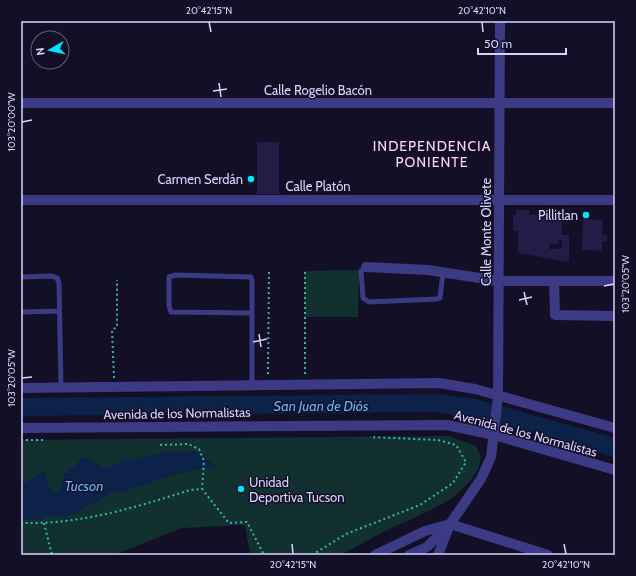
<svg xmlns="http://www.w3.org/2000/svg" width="636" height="576" viewBox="0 0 636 576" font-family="Cabin,sans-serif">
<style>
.green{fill:#12302f}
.water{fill:#0c2248}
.building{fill:#241b47;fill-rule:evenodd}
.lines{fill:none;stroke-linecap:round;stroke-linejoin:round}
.path{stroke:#2fb8b0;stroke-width:2;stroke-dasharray:2 3;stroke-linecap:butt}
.service{stroke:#3d3a85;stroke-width:5}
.minor{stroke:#3d3a85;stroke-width:10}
.tertiary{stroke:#3d3a85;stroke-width:10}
.ticks{fill:none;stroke:#d9d4ff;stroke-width:1.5}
.poi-dot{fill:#00e5ff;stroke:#130f26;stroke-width:1.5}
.labels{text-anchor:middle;stroke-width:3;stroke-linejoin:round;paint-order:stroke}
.street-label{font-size:13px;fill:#d9d4ff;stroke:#130f26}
.poi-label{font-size:13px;fill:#d9d4ff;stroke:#130f26;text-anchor:end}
.neighbourhood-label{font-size:14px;letter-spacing:1px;fill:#ffd6f0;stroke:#130f26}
.water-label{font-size:14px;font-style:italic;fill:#62b6ff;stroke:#130f26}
.neatline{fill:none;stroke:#d9d4ff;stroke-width:1.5}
.ticks-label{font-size:10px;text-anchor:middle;fill:#d9d4ff}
</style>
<rect width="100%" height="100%" fill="#130f26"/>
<path class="green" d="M359,270L358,317H305V271Z
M448,436L476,446L481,457L478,469L470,481L454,497L429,511L385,531L341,555H250L245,525L182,528L114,555H21V440Z"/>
<path class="water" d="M437,394L476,399L615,438V457L513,428L439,412L21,416V398Z
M196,451L216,466L176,474L121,492L111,493L74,514L61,517L45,515L41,520L35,519L21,521V485L45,471L47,482L52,491L59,493L64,475L84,457L105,469C133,455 164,452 196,451Z"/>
<path class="building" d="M257,142H279V194H257Z
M516,210H530L529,215H562V235H569V262L518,253V231H513V215H516ZM558,240H562V249H549V244H558Z
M583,219L603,220L602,235H607V242L602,241V251L582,250Z"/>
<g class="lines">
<path class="path" d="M268,374L269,270
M305,374V271
M114,378L112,330L117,327V280
M21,440H44
M160,445L188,444L199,449L204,461L202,489
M44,523L52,555
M21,525L26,523C82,524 137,507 190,490L202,489L229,523L247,522L264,555
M312,555L346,534L420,505L453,483L466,462L456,445L438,440L370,437"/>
<path class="service" d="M366,267L361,271L363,298L369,302L437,299L440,298L443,273
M21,277L52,276L57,278L59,283L61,387
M21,312L59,311
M252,313L171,312L169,306V277L176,275L251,277L252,281V385"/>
<path class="minor" d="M21,103H615
M21,200H615
M366,267L428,270L499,281H615
M554,281L555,315L615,316
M438,555L450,524L548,555"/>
<path class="tertiary" d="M21,388L439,383L475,389L615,428
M21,428L447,425L494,435L615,470
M375,555L425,531L450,524
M409,555L427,547L450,524L481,479L491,457L498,396L500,21"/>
</g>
<path class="ticks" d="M209,22L211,32M482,22L483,32M219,83L221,97M213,91L227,89M22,122L32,120M604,286L614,284M524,292L527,305M519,300L532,297M259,334L261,347M253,342L267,339M22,378L32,377M292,544L293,554M564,544L566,554"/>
<g class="poi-dot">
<circle cx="251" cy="179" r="4"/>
<circle cx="586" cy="215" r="4"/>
<circle cx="241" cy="489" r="4"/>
</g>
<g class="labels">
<g class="street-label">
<text x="318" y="95">Calle Rogelio Bacón</text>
<text x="318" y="191">Calle Platón</text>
<text transform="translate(486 232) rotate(-90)" y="5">Calle Monte Olivete</text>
<text transform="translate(177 413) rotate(-1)" y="5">Avenida de los Normalistas</text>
<text transform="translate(526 433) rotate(15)" y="5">Avenida de los Normalistas</text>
</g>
<g class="poi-label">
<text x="243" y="184">Carmen Serdán</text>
<text x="578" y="220">Pillitlan</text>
<text x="249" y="487" text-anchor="start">Unidad<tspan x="249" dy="15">Deportiva Tucson</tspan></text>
</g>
<g class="neighbourhood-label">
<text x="432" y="151">INDEPENDENCIA<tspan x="432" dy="16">PONIENTE</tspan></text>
</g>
<g class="water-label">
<text x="321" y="411">San Juan de Diós</text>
<text x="84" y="491">Tucson</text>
</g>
</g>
<rect width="636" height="576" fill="none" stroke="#130f26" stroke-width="44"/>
<g transform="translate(50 50) rotate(261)"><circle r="19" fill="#130f26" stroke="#625e7d"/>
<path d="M0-3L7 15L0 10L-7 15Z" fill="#00e5ff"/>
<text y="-6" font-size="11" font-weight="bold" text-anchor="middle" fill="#d9d4ff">N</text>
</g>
<path d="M478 48v6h88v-6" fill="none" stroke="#d9d4ff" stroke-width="2"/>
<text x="484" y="48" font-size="12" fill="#d9d4ff" stroke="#130f26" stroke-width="3" paint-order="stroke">50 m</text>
<rect x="22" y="22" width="592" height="532" class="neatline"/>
<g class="ticks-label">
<text x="209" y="14">20°42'15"N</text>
<text x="482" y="14">20°42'10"N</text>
<text transform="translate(11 122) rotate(-90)" y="4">103°20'00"W</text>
<text transform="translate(625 284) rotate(-90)" y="4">103°20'05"W</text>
<text transform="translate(11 378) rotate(-90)" y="4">103°20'05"W</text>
<text x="293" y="568">20°42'15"N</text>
<text x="566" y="568">20°42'10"N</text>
</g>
</svg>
